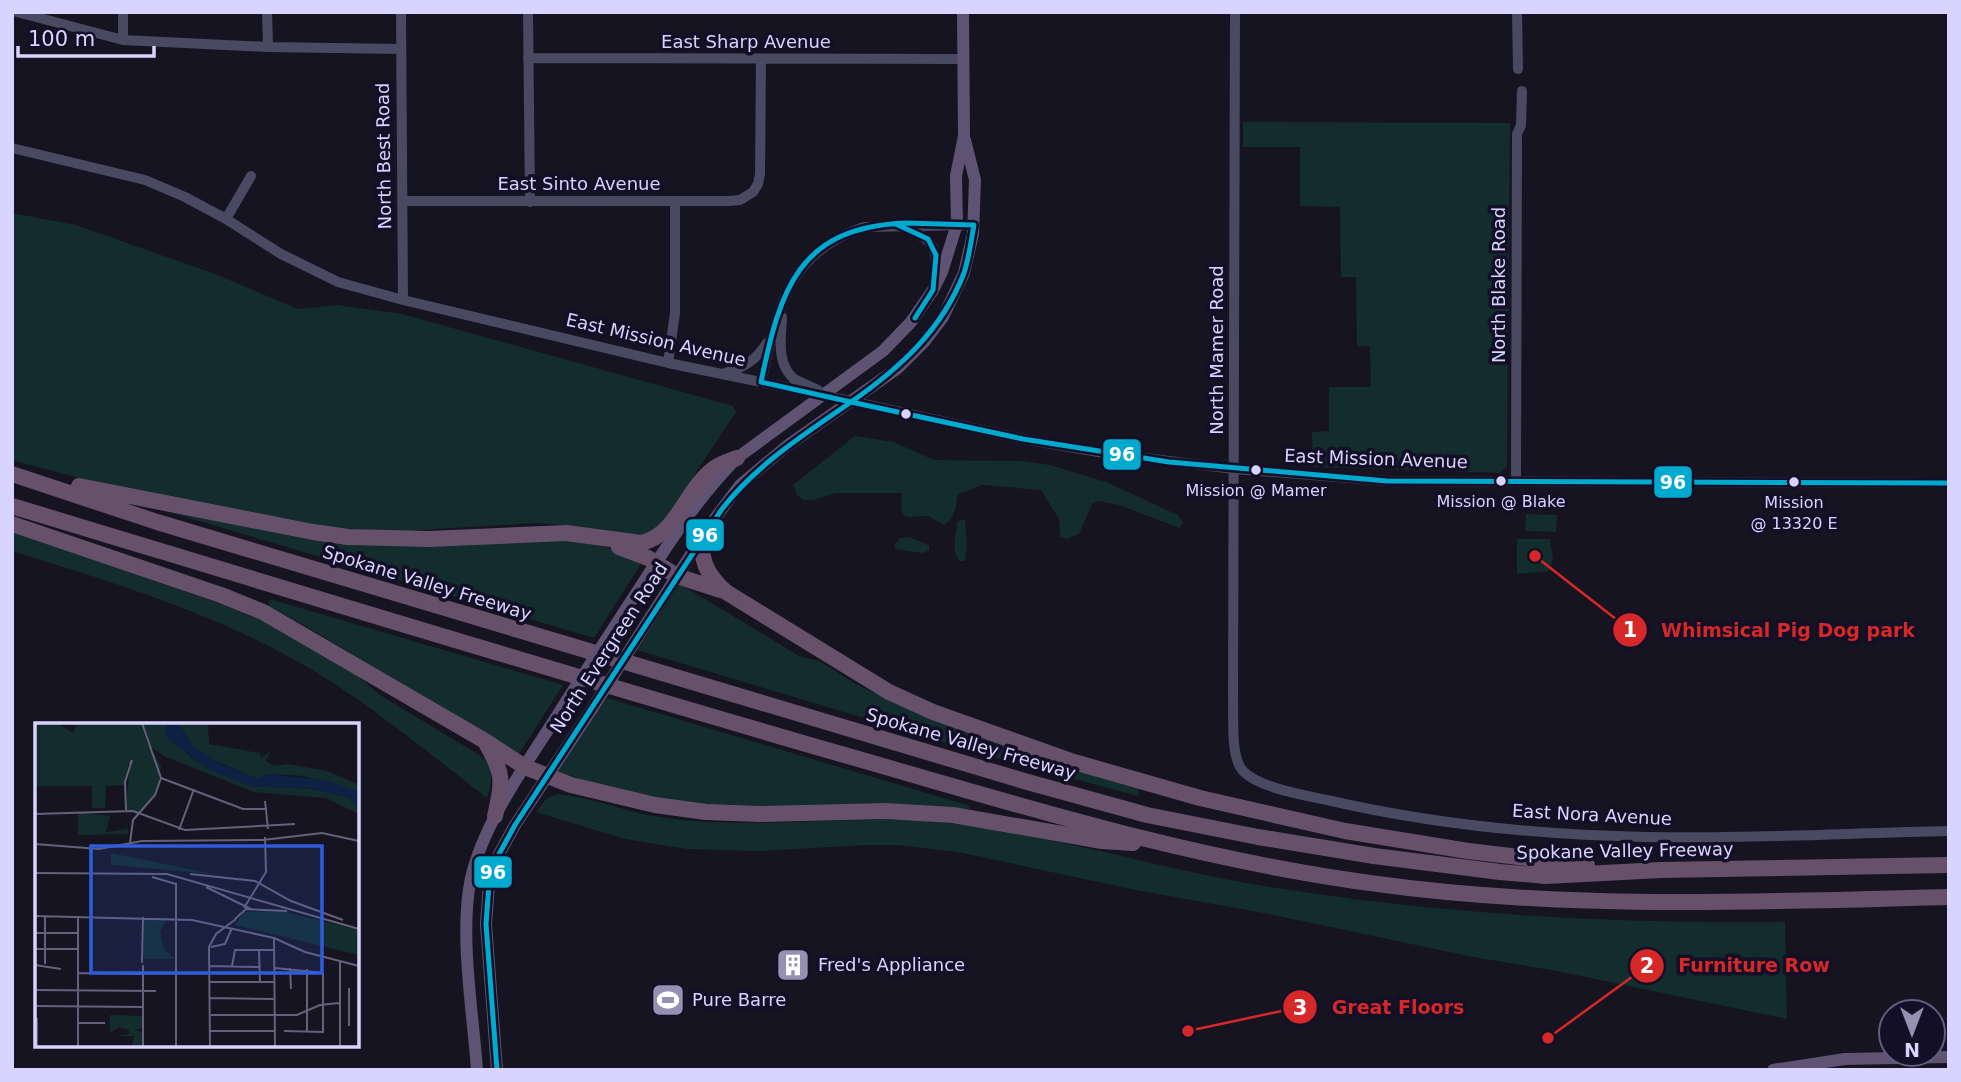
<svg xmlns="http://www.w3.org/2000/svg" width="1961" height="1082" viewBox="0 0 1961 1082" font-family="'DejaVu Sans',sans-serif">
<style>
.green{fill:#132c2d}
.lines{fill:none;stroke-linecap:round;stroke-linejoin:round}
.minor{stroke:#4a4962;stroke-width:10}
.major{stroke:#5e5373;stroke-width:12}
.highway{stroke:#67516a;stroke-width:16}
.minor-bridge{stroke:#4a4962;stroke-width:10}
.major-bridge{stroke:#5e5373;stroke-width:12}
.bus-1-casing{stroke:#130f26;stroke-width:10}
.bus-1{stroke:#00a9ce;stroke-width:5}
.bus-dot{fill:#d9d4ff;stroke:#130f26;stroke-width:2.5}
.labels{text-anchor:middle;stroke-width:7;stroke-linejoin:round;paint-order:stroke}
.bus-label{font-size:16px;fill:#d9d4ff;stroke:#130f26}
.street-label{font-size:18px;fill:#d9d4ff;stroke:#130f26}
.poi-label{font-size:18px;fill:#d9d4ff;stroke:#130f26;text-anchor:start}
.inset-road{fill:none;stroke:#64617a;stroke-width:2}
.view{fill:#305bdc;fill-opacity:0.15;stroke:#305bdc;stroke-width:3.5}
.inset-edge{fill:none;stroke:#d9d4ff;stroke-width:3.5}
.leader{fill:none;stroke:#d62828;stroke-width:2.5}
.callout-dot{fill:#d62828;stroke:#130f26;stroke-width:2.5}
.mark-label{font-size:21px;text-anchor:middle;font-weight:bold;fill:#fff}
.callout-label{font-size:19px;text-anchor:middle;font-weight:bold;fill:#d62828;stroke:#130f26;stroke-width:7;stroke-linejoin:round;paint-order:stroke}
.line-badge{stroke:#130f26;stroke-width:2.5}
.badge-label{font-size:19px;text-anchor:middle;font-weight:bold;fill:#fff}
</style>
<rect width="100%" height="100%" fill="#161421"/>
<path class="green" d="M1243,122L1510,123L1507,466L1500,473L1313,467L1312,432L1329,431V387H1371L1370,346H1357L1356,277H1341L1340,207L1300,206V147H1243Z
M12,213L76,225L215,274L298,309L337,305L402,314L733,406L736,412L661,525L653,532L635,536L574,526L535,523L405,531L328,528L105,485L12,460Z
M855,436L894,442L934,460L1021,461L1050,465L1106,482L1178,515L1183,523L1180,528L1119,505L1098,501L1092,504L1079,534L1067,539L1060,537L1059,519L1041,490L982,485L958,494C956,506 955,518 944,525L928,516L909,517L903,515L901,509L902,493H836L813,500H803L797,495L793,485Z
M162,510L314,536L553,539L602,546L644,559L594,638Z
M1526,514L1557,515L1556,532L1525,531Z
M960,520H965L967,547L965,561H959C950,546 957,537 957,522Z
M12,532L216,602L264,621L355,674L380,695L481,756C495,768 492,782 487,798C431,755 375,708 314,671C221,615 115,583 12,551Z
M909,537L929,545V550L923,553L895,549V544L900,538Z
M1517,539H1550L1553,559L1549,571L1517,574Z
M680,584L799,656L819,661L856,684L932,720L1055,763L1139,788L1138,796L1001,759L637,650Z
M270,599L563,685L519,754L297,621L268,606Z
M607,698L970,806L969,809L878,803L745,807L696,805L597,785L558,771Z
M558,794C587,797 614,807 642,814C664,818 688,821 710,822C796,826 880,813 965,825C1060,838 1152,866 1246,883C1425,913 1604,924 1785,922L1787,1019L1557,971L1473,957L1269,914L1136,890L958,852L898,845H868L759,851L687,849L625,839L536,812L546,799Z"/>
<g class="lines">
<path class="minor" d="M17,12L123,40L268,47L400,49
M123,12V40
M267,12L268,47
M401,12L403,300
M528,12L530,202
M1235,12L1233,698C1234,717 1230,757 1243,771C1259,788 1304,795 1327,800C1431,824 1540,835 1647,837C1748,839 1848,833 1949,831
M1517,12L1518,69
M528,58L963,59
M12,148L145,180L185,197L226,219L281,254L338,282L403,300L668,363L785,387
M402,201H729L740,200L753,192L758,184L760,174L761,59
M226,219L251,176
M903,227C937,240 938,250 934,284
M782,317C781,339 776,363 794,379
M668,363L675,313V202
M725,373C744,368 756,360 767,343
M761,382C778,310 785,254 864,227L974,225
M882,408L1023,439L1104,453L1234,469L1387,481L1949,483
M1516,481L1517,134L1521,125L1522,91"/>
<path class="major" d="M624,612C659,559 692,503 737,458L883,351L911,322L933,290L942,272L957,224L956,176L964,136L963,12
M648,621L710,525L740,485L787,446L898,368L924,342L943,317L964,273L973,234L975,180L965,140
M477,1070C473,1013 459,932 471,878C485,817 534,754 567,700
M497,1070L486,924L489,884L498,856L515,825L592,709
M1773,1070L1845,1059L1949,1057"/>
<path class="highway" d="M12,474L157,522L1024,781L1147,815L1258,837L1374,856L1500,872L1546,876L1661,870L1949,865
M79,486L313,532L348,537L429,539L566,533L641,543C676,536 685,491 712,470C719,464 729,461 737,458
M12,506C283,588 554,671 827,750C1006,801 1184,858 1370,883C1562,910 1755,902 1949,897
M12,524L221,595L263,612L485,741L525,767L571,785L655,805L706,812L759,814L885,811L953,815L1102,841L1133,843
M701,540C702,564 708,576 726,592L889,692L933,712L1074,762L1200,798L1345,831L1468,851L1587,865
M619,547L648,558L677,576L720,590
M486,743C504,775 503,780 495,816"/>
<path class="minor-bridge" d="M794,379L818,390
M785,387L882,408"/>
<path class="major-bridge" d="M567,700L624,612
M592,709L648,621"/>
<defs>
<path id="bus-1" d="M906,223L974,225C971,241 969,258 964,273C942,330 900,368 851,402L761,382C780,290 798,227 906,223Z
M898,225L928,239L936,255L933,290L915,318
M851,402L1023,439L1169,462L1387,481L1949,483
M497,1070L486,924L489,884L498,856L515,825L722,509C757,464 805,434 851,402"/>
</defs>
<use href="#bus-1" class="bus-1-casing"/>
<use href="#bus-1" class="bus-1"/>
</g>
<defs>
<symbol id="building-square" viewBox="-11 -11 22 22"><rect x="-9" y="-9" width="18" height="18" rx="4" fill="#9591b1" stroke="#130f26"/><path d="M-4-6H4V6H1V3H-1V6H-4ZM-2.5-4.3h1.7v1.8h-1.7ZM.8-4.3h1.7v1.8H.8ZM-2.5-1h1.7V.8h-1.7ZM.8-1h1.7V.8H.8Z" fill="#fff"/></symbol>
<symbol id="stadium-square" viewBox="-11 -11 22 22"><rect x="-9" y="-9" width="18" height="18" rx="4" fill="#9591b1" stroke="#130f26"/><path d="M0-5a6.5 5 0 1 0 0 10a6.5 5 0 1 0 0-10ZM-3.5-1.8h7v3.6h-7Z" fill="#fff"/></symbol>
</defs>
<g fill-rule="evenodd">
<use href="#building-square" x="774" y="946" width="38" height="38"/>
<use href="#stadium-square" x="649" y="981" width="38" height="38"/>
</g>
<g class="bus-dot">
<circle cx="906" cy="414" r="6"/>
<circle cx="1256" cy="470" r="6"/>
<circle cx="1501" cy="481" r="6"/>
<circle cx="1794" cy="482" r="6"/>
</g>
<g class="labels">
<g class="bus-label">
<text x="1256" y="496">Mission @ Mamer</text>
<text x="1501" y="507">Mission @ Blake</text>
<text x="1794" y="508">Mission<tspan x="1794" dy="21">@ 13320 E</tspan></text>
</g>
<g class="street-label">
<text x="746" y="48">East Sharp Avenue</text>
<text transform="translate(384 156) rotate(-91)" y="6">North Best Road</text>
<text x="579" y="190">East Sinto Avenue</text>
<text transform="translate(1499 285) rotate(-90)" y="6">North Blake Road</text>
<text transform="translate(656 340) rotate(13)" y="6">East Mission Avenue</text>
<text transform="translate(1217 350) rotate(-90)" y="6">North Mamer Road</text>
<text transform="translate(1376 459) rotate(2)" y="6">East Mission Avenue</text>
<text transform="translate(427 583) rotate(17)" y="6">Spokane Valley Freeway</text>
<text transform="translate(609 648) rotate(-57)" y="6">North Evergreen Road</text>
<text transform="translate(971 744) rotate(16)" y="6">Spokane Valley Freeway</text>
<text transform="translate(1592 815) rotate(3)" y="6">East Nora Avenue</text>
<text transform="translate(1625 851) rotate(-1)" y="6">Spokane Valley Freeway</text>
</g>
<g class="poi-label">
<text x="818" y="971">Fred's Appliance</text>
<text x="692" y="1006">Pure Barre</text>
</g>
</g>
<g transform="translate(35 723)">
<rect width="324" height="324" fill="#161421"/>
<path d="M0,0H22L38,10L42,0H107L111,18L126,43L123,67L103,90L91,87L95,36L89,62L71,63L70,85H57V63H0ZM108,0H133L132,14L161,38L215,63L277,66L313,74L324,84V91L291,75L219,69L131,34L117,25ZM143,0H173L174,21L224,30L227,35L236,27L231,38L239,43L252,41L293,48L324,62V70L269,53L234,51L222,56L168,32L151,17ZM43,89L75,93L71,109L93,106V111L43,112ZM76,130L174,150L224,155L76,142ZM246,188L324,207V232L200,202L209,189ZM132,195L125,209L129,226L140,236H109V196ZM75,292L107,293V305L100,307L107,309V322H97L99,313H80L94,311V307L84,304L75,310Z" fill="#132c2d"/>
<path d="M133,0H143L159,24L188,42L222,56L234,51L290,57L323,68L324,84L313,74L277,66L215,63L175,47L132,15L129,9Z" fill="#0d2144"/>
<path class="inset-road" d="M126,55L208,86H232M230,78L233,106M91,87L90,59L97,37L95,41M0,91L98,88L150,107L260,101M144,107L159,66M95,120L98,97L120,72L126,55L107,0M0,121L64,126L107,118L228,117L287,110L324,118M0,150L132,151L324,206M155,151L220,158L256,178L308,197M117,154L141,161V324M171,164L218,187M209,185L231,149L230,114M0,193L157,197L239,215L270,229L324,243M10,193V241M200,196L211,186L252,188M0,210H43M239,215L240,324M176,224L190,221L197,205M0,226H43M224,227L225,259M107,240L108,194M0,242L26,246M175,243L225,244M197,243L200,227H239M240,245L288,250V309L249,308M255,245L256,266M43,250L107,251M175,259H240M0,267L121,268M175,275L239,276M0,283L108,284M176,292H262L285,282L304,280M2,295V324M43,300H70M314,303V265M174,308H239M272,309V246M43,324V193M108,324V242M175,324L174,224L181,211L201,196M305,324V238"/>
<path class="view" d="M56,123H287V250H56Z"/>
<rect width="324" height="324" class="inset-edge"/>
</g>
<path class="leader" d="M1535 556L1630 630M1548 1038L1647 966M1188 1031L1300 1007"/>
<g class="callout-dot">
<circle cx="1535" cy="556" r="7"/>
<circle cx="1548" cy="1038" r="7"/>
<circle cx="1188" cy="1031" r="7"/>
<circle cx="1630" cy="630" r="18"/>
<circle cx="1647" cy="966" r="18"/>
<circle cx="1300" cy="1007" r="18"/>
</g>
<g class="mark-label">
<text x="1630" y="637">1</text>
<text x="1647" y="973">2</text>
<text x="1300" y="1015">3</text>
</g>
<g class="callout-label">
<text x="1788" y="637">Whimsical Pig Dog park</text>
<text x="1754" y="972">Furniture Row</text>
<text x="1398" y="1014">Great Floors</text>
</g>
<g class="line-badge">
<rect x="1102" y="438" width="40" height="33" rx="7" fill="#00a9ce"/>
<rect x="1653" y="465" width="40" height="34" rx="7" fill="#00a9ce"/>
<rect x="685" y="518" width="40" height="34" rx="7" fill="#00a9ce"/>
<rect x="473" y="855" width="40" height="34" rx="7" fill="#00a9ce"/>
</g>
<g class="badge-label">
<text x="1122" y="461">96</text>
<text x="1673" y="489">96</text>
<text x="705" y="542">96</text>
<text x="493" y="879">96</text>
</g>
<rect width="1961" height="1082" fill="none" stroke="#d9d4ff" stroke-width="28"/>
<g transform="translate(1912 1033) rotate(180)"><circle r="33" fill="#130f26" stroke="#625e7d" stroke-width="2"/>
<path d="M0-5L12 26L0 18L-12 26Z" fill="#9591b1"/>
<text y="-10" font-size="19" font-weight="bold" text-anchor="middle" fill="#d9d4ff">N</text>
</g>
<path d="M18 46v10h136v-10" fill="none" stroke="#d9d4ff" stroke-width="3.5"/>
<text x="28" y="46" font-size="21" fill="#d9d4ff" stroke="#130f26" stroke-width="5" paint-order="stroke">100 m</text>
</svg>
